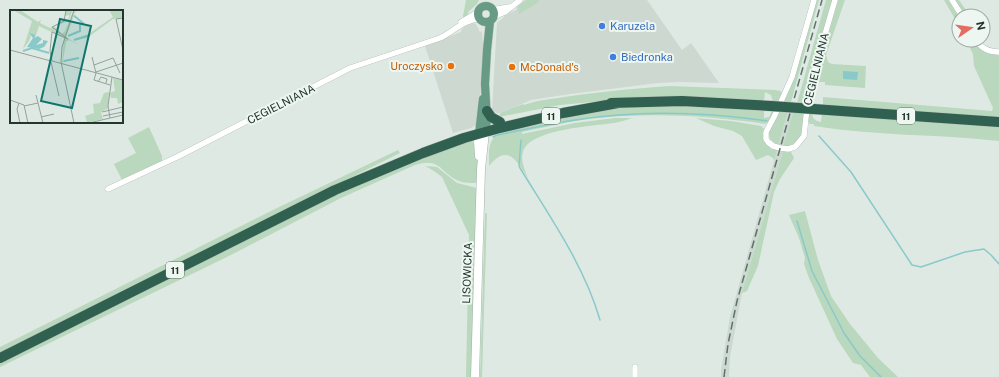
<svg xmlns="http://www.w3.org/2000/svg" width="999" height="377" viewBox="0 0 999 377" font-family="'Public Sans',sans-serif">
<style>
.built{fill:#cdd8d1}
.green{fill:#b9d8bd}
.water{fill:#8ac9ca}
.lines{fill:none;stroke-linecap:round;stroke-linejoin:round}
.stream{stroke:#8ac9ca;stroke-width:1.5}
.street-casing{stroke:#a2b0a9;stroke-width:6}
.secondary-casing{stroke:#9fb3a9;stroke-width:9}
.primary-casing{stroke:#bcc3c0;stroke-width:9}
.highway-casing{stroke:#bcc3c0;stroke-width:11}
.street{stroke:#fff;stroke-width:5.5}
.secondary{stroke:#fff;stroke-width:8}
.primary{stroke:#679b85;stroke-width:8}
.highway{stroke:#30604f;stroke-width:10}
.rail{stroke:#5b7369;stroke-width:1.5;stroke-dasharray:8 4;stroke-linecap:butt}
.highway-bridge-casing{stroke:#bcc3c0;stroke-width:11;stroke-linecap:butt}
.highway-bridge{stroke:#30604f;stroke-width:10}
.shop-dot{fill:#3f7fe0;stroke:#eef6f1;stroke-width:1.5}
.food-dot{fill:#e8710a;stroke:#eef6f1;stroke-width:1.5}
.labels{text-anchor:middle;stroke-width:4;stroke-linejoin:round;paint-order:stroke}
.shield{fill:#eef6f1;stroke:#5e7068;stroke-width:1}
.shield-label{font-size:10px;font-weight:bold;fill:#21372e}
.shop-label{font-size:11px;fill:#366cbe;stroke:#eef6f1;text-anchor:start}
.food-label{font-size:11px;fill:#c56008;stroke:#eef6f1;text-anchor:end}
.street-label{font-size:11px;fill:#21372e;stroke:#eef6f1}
.inset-river{fill:none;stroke:#8ac9ca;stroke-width:2}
.inset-road{fill:none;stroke:#93a29b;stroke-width:1}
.view{fill:#0f766e;fill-opacity:0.15;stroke:#0f766e;stroke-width:2}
.inset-edge{fill:none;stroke:#21372e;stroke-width:2}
</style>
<rect width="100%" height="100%" fill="#dfe9e3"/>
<path class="built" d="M525,0H647L682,50L691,43L719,83L679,82L658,83L570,94L531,100L500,113H493L492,110L497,23L504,17V15L516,10L517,4Z
M473,23L476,24L480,32L482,31L483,45L480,102L478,119L476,125L471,128L453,133L425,46L461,32L462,29L465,26Z
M788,111L793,112L783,147L778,146Z
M777,150L783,151L742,293L730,357L729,377H721V370L730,317Z"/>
<path class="green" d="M466,0H479L477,4L468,12V15L464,18L463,16Z
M527,0H538L539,2L519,14L518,6Z
M817,0H819L791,102H784L792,83Z
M826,0H833L809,80L805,103H797Z
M838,0H845L826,55L828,62L832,64L866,66L865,88L825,85V82H817L818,80L815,78Z
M944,0H950L959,16V26Z
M953,0H959L970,16H963Z
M966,40H973L999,53V118L823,105V97L992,111L993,108L974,66L973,54Z
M670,86L775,90L780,91L782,93L779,102H773L771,95L765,92L764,101L613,100L560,105L499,117L500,113L523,104L524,105C541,99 560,98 578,95C609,91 639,88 670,86Z
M682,105L764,110V118L769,117L772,111H775L769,121L765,124C704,115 643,112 582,120C562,123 542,128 522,132V134L575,123L615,118H632C626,120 620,122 614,123C594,126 529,129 523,152C520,160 525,170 528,178C517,162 508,142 489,166C489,154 487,141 498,134L604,108Z
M779,111H788L778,146L770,139L768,133Z
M793,112L804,113C803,130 804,144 783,147Z
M808,113H812L813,118L817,121L821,122L822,114L999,127V141C937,134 875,136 814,126V124H810L808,121Z
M696,118L731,121L761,126L764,129C764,144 764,144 777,150L774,161L773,158L768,155L756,160L742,136L733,131L714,126Z
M149,127L162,156V161L122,180L114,164L136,153L128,138Z
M470,140C480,145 478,171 478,181L475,183C470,183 464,183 459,181C439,173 442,157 415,165L341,198L227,257L0,367V362L361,181Z
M398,150L400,153L0,353V347L275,209Z
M783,151L791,152L794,158L780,179L774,192L758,266L747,291L742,293Z
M425,166L437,167L457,183L477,188L472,377H466L469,235L442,177L434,171Z
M805,211L818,260L831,296L850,324L878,358L898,377H870L861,365L853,363L837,339L809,278L804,264L805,258L799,238L789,215Z
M487,213L482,377H480L485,214Z"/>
<path class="water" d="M843,71L858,72L857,80L843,79Z"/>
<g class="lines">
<path class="stream" d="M819,136L851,172L912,265L921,267L965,252L984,249L991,255L999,264
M493,137L497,135C523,130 549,124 575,120C639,110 704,112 767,121
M521,140L519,166L520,168C550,217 584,265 600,320
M797,221L812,271L844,333L860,356L881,377"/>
<defs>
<path id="street" d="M814,0L792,77L775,115L766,132V139L768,142L773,146L780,148L788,149L795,147L804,136L809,89L835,0
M952,0L962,16
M492,10L509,7
M493,17L505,12L520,0
M461,22L478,12
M975,40C982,48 988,52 999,52
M108,189L179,156L350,68L440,38C453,32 464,19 480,19
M635,377V367"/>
<path id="secondary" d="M479,134L478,141L479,156
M475,377L481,169L485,132"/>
<path id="primary" d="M478 14a8 8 0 1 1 16 0a8 8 0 1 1-16 0Z
M485,132L487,120L485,84L487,50L490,21
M479,134L483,99"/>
<path id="highway" d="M611,103L682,101L771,106
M813,109L999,122
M487,111L491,117L500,122
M0,358L335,190L423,153L464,138L496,129L563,113L618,103"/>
</defs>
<use href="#street" class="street-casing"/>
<use href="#secondary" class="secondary-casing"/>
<use href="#primary" class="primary-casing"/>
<use href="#highway" class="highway-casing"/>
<use href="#street" class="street"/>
<use href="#secondary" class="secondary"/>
<use href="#primary" class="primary"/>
<use href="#highway" class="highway"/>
<path class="rail" d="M724,377L728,344L737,301L822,0"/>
<defs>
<path id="highway-bridge" d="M771,106L813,109"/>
</defs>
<use href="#highway-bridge" class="highway-bridge-casing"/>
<use href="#highway-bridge" class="highway-bridge"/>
</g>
<g class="shop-dot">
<circle cx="602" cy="26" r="4"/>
<circle cx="613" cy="57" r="4"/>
</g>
<g class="food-dot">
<circle cx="451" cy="66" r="4"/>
<circle cx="512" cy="67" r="4"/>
</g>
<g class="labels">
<g class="shield">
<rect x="542" y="108" width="18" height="16" rx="3"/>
<rect x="897" y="108" width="18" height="16" rx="3"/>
<rect x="166" y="262" width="18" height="16" rx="3"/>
</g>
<g class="shield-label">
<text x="551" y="120">11</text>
<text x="906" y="120">11</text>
<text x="175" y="274">11</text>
</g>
<g class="shop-label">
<text x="610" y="30">Karuzela</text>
<text x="621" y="61">Biedronka</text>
</g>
<g class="food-label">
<text x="443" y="70">Uroczysko</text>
<text x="520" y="71" text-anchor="start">McDonald's</text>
</g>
<g class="street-label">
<text transform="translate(816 69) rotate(-76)" y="4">CEGIELNIANA</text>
<text transform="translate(281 104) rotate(-27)" y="4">CEGIELNIANA</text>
<text transform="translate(467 273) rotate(-88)" y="4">LISOWICKA</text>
</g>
</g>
<g transform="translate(10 10)">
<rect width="113" height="113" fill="#dfe9e3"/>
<path d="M3,0H10L28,12L31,10L30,13L40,18L59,8V5L55,6L56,0H60L62,2L59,11L44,16L52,24L55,21L64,0H67L64,4L74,13L64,6L56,27L69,35L59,30L56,32L53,50L56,51L52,53L54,28L29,16L26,25L19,24L21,26L19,31L13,39L22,11ZM99,0H113V8L103,9L77,28L64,30L77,25L103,7ZM103,68L113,70V92L108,94L107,88H101L100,83L105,81ZM99,82L98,98L91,102L93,109L75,113L77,112L75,106L84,103L83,94L90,93L94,83Z" fill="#b9d8bd"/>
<path d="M19,23L26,25L24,28L28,26L32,29L26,35L33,33V30L38,31L34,37L29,39L17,37L23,28Z" fill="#8ac9ca"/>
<path class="inset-river" d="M58,26L70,21V15L73,13L64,6M64,30L80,25M13,41L22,38L39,43M54,51L69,48"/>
<path class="inset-road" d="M64,0L52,37L51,52L64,113M113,8L106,9L113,40M0,40L41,51M82,47L86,63L84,70L100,75M42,51L40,41L42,22L58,29L42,17L54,11L56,0M42,51L113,70M41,52L49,86M84,55L103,48L110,63M86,62L113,53M88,72L91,67L97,69L96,73M26,85L33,113M0,90L14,95L18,113M9,93L7,99L10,113M14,96L28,93M92,102L113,97M93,106L113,102M31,107L44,104M100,108L98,96L102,67M79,113L113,105"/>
<path class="view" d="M50,9L81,16L62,98L31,91Z"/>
<rect width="113" height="113" class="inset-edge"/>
</g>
<g transform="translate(971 28) rotate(77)"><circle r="19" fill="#eef6f1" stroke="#9caaa3"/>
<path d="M0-3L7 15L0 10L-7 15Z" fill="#e56c60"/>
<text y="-6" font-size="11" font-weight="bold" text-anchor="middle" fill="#21372e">N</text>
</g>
</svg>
